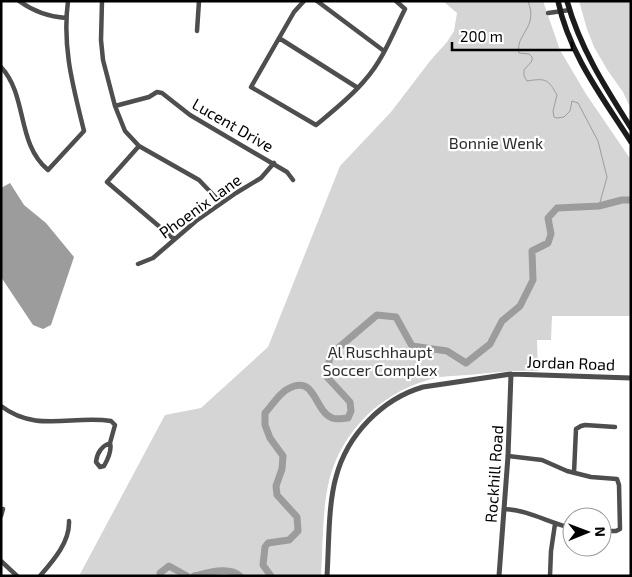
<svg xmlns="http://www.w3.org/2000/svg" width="632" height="577" viewBox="0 0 632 577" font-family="'Exo 2',sans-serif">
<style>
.green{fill:#d5d5d5}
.water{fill:#9c9c9c}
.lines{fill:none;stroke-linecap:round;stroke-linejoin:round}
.stream{stroke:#9c9c9c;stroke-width:1}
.river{stroke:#9c9c9c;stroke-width:7}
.minor{stroke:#4e4e4e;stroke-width:4.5}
.tertiary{stroke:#4e4e4e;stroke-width:5}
.secondary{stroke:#1b1b1b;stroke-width:5.5}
.labels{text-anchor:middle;stroke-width:4.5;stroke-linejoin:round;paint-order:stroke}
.street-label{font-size:16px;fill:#000;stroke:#fff}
.park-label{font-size:16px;fill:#2c2c2c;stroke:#fff}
</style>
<rect width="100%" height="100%" fill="#fff"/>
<path class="green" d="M443,1H543L560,50L586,94L631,160V316H552L551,340H537L538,371C518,370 498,372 478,374C464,376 449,375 436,378C384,390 342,429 329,481C322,511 323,545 321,576H79L165,415L201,408L268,347L340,166L391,112L430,61L447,42L454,31L457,13Z
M579,1H631V109L623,92L608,71L594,47L587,29Z"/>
<path class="water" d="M10,183L24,205L46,223L74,257L51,325L43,329L33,325L1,277V188Z"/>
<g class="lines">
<path class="stream" d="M528,1C539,28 515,34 519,53L529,54L532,57V61L524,70V76L527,81C546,78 548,79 557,95L553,111L554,117L557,118L564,117L570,111L572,101L578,103L598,141L607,177L599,206"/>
<path class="river" d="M160,576V573L169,566L187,576
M194,576C208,573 229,566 240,576
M271,576L263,565L265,547L268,543L289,540L298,531L297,517L277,495L276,486L282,469L283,456L270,438L265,425V413C271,407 278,395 286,390C316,372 313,410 332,418C337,420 343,418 348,418L351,411L350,402L327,377L330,355L377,315L396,317L412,346L447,351L466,363L490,344L502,321L520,306L533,280L532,251L548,243L551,234L548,218L557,208L599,206L622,200H631"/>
<path class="minor" d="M19,1C33,11 48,17 66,18
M102,1L101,40L103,60L115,106L125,131L139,146L199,180L221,203
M304,1L294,12L251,87L316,125C333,111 351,97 365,80C383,60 393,33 405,9L396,1
M317,1L384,51
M548,13L570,10
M197,31L199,1
M279,38L358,88
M1,67C28,96 16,143 48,170L84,131C73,86 62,48 68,1
M115,106L149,97L157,92L162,93L190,115L287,172L293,180
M139,146L107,182L174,239
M138,264L153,258L196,221L236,193L261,178L274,163
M1,406C36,433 72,415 111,421L115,425L110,443
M110,443C112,450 108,459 104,466L100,467L96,462C97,453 102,446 110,443Z
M508,456L542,460L567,471L591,477L617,479L619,485L620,529L616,531H602
M574,473L576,429L581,426L585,425L615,427
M504,509C529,510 549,523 572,528
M1,516L3,509
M1,561L17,576
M40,576C53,561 70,542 69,521
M550,576L551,551L555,524"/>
<path class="tertiary" d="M327,576C329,546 328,505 336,477C347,435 382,399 423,387L511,374L631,378
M499,576L508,456L511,374"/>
<path class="secondary" d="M558,1C569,54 603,98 631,142
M567,1C580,48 605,87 631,128"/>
</g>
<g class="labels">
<g class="street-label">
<text transform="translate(233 125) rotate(30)" y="6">Lucent Drive</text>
<text transform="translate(200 206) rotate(-36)" y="6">Phoenix Lane</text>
<text transform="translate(571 363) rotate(2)" y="6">Jordan Road</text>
<text transform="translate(494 474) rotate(-86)" y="6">Rockhill Road</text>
</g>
<g class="park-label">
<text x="496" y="149">Bonnie Wenk</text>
<text x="380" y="358">Al Ruschhaupt<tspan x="380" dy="18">Soccer Complex</tspan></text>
</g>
</g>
<rect width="632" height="577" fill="none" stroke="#000000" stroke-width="5"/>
<g transform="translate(587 532) rotate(89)"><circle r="24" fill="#ffffff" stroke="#999999"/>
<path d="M0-4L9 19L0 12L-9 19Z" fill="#000000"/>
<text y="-8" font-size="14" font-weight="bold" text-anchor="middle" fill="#000000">N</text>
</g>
<path d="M452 42v8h120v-8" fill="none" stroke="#000000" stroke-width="2.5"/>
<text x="460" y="42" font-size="15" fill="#000000" stroke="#ffffff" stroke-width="4" paint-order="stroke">200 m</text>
</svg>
